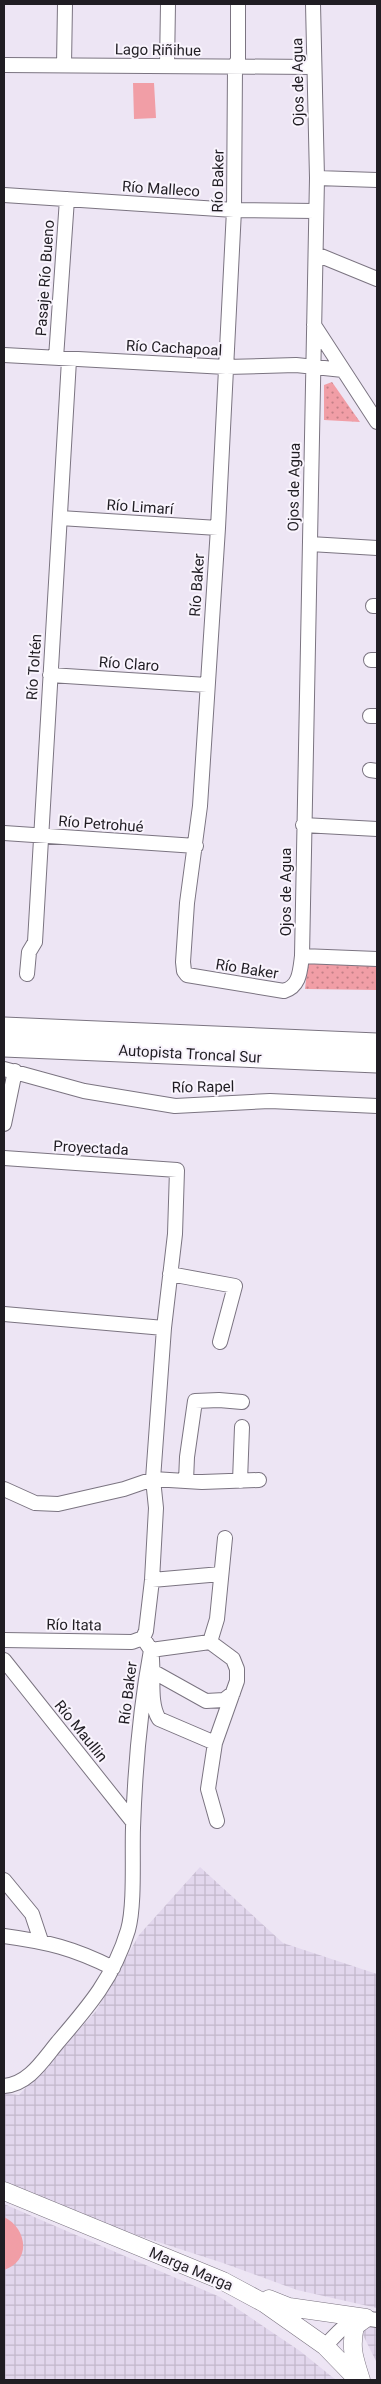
<svg xmlns="http://www.w3.org/2000/svg" width="381" height="2384" viewBox="0 0 381 2384" font-family="Roboto,sans-serif">
<style>
.industrial{fill:url(#industrial-grid)}
.green{fill:url(#green-dots)}
.pitch{fill:#f19ea6}
.lines{fill:none;stroke-linecap:round;stroke-linejoin:round}
.minor-casing{stroke:#7b7481;stroke-width:16}
.major-casing{stroke:#7b7481;stroke-width:19}
.highway-casing{stroke:#7b7481;stroke-width:23}
.minor{stroke:#fff;stroke-width:14}
.major{stroke:#fff;stroke-width:18}
.highway{stroke:#fff;stroke-width:21}
.labels{text-anchor:middle;stroke-width:4;stroke-linejoin:round;paint-order:stroke}
.street-label{font-size:15px;fill:#201d23;stroke:#f9f4fd}
</style>
<defs>
<pattern id="industrial-grid" width="8" height="8" patternUnits="userSpaceOnUse" patternTransform="scale(1.25)"><rect width="8" height="8" fill="#e2d7ed"/><path d="M0 4h8M4 0v8" fill="none" stroke="#c2b8cb"/></pattern>
<pattern id="green-dots" width="8" height="8" patternUnits="userSpaceOnUse" patternTransform="scale(1.25)"><rect width="8" height="8" fill="#f19ea6"/><path d="M2 2h.1M6 6h.1" fill="none" stroke="#c38087" stroke-width="1.8" stroke-linecap="round"/></pattern>
</defs>
<rect width="100%" height="100%" fill="#ede5f4"/>
<path class="industrial" d="M200,1867L283,1943L377,1974V2308L297,2290L223,2263L121,2230L4,2182V2093L19,2095L96,2011L139,1935Z
M4,2204L220,2297L300,2351L336,2380H4Z
M377,2309V2363L361,2331Z"/>
<path class="green" d="M332,382L360,422L324,420V385Z
M308,962L377,964V990L305,989Z"/>
<path class="pitch" d="M133,83H154L156,118L134,119Z
M4,2217C27,2228 32,2261 4,2270Z"/>
<g class="lines">
<defs>
<path id="minor" d="M238,4V59L235,67L234,210L218,528L200,806L187,903L183,962L184,971L187,975L284,991C300,986 300,971 302,956L317,178L313,4
M4,65L313,67
M64,65L65,4
M167,66L168,4
M317,178L377,180
M4,195L234,210L315,211
M316,254L377,279
M314,325L377,422
M4,355L226,367L296,365L343,370
M56,358L67,199
M60,518L218,528
M310,544L377,548
M373,606H377
M371,660H377
M50,675L207,685
M370,716H377
M370,770L377,771
M303,825L377,829
M4,833L196,846
M302,956L377,959
M27,974L29,952L35,942L69,360
M4,1069L84,1091L175,1106L270,1101L377,1106
M4,1124L15,1071
M4,1158L177,1170L175,1234L164,1328L153,1479L156,1508L152,1580L146,1631L143,1638L151,1650C140,1709 135,1768 133,1828C132,1856 135,1905 128,1930C114,1977 89,2006 58,2042C43,2060 29,2084 4,2086
M170,1274L235,1286L220,1342
M4,1314L164,1328
M186,1481L187,1457L195,1401L219,1400L242,1402
M240,1481L242,1427
M4,1489L35,1503L58,1504L124,1489L153,1479L202,1482L259,1480
M152,1580L221,1574
M4,1640L132,1642L143,1638
M210,1642L217,1619L225,1538
M4,1660L133,1822
M154,1672L206,1701L224,1700L233,1693
M215,1743L159,1719C148,1702 155,1671 151,1650L210,1642L233,1659L237,1669V1681L215,1743L208,1789L217,1821
M4,1880L32,1914L41,1941
M4,1936C48,1942 73,1948 113,1968
M325,2346C343,2328 349,2315 377,2320"/>
<path id="major" d="M4,2191L223,2281L264,2303L325,2346L358,2380
M269,2299L289,2307L366,2318
M361,2380C354,2358 350,2348 355,2326L366,2318"/>
<path id="highway" d="M4,1028L377,1044
M4,1046L377,1062"/>
</defs>
<use href="#minor" class="minor-casing"/>
<use href="#major" class="major-casing"/>
<use href="#highway" class="highway-casing"/>
<use href="#minor" class="minor"/>
<use href="#major" class="major"/>
<use href="#highway" class="highway"/>
</g>
<g class="labels">
<g class="street-label">
<text transform="translate(158 50) rotate(1)" y="5">Lago Riñihue</text>
<text transform="translate(298 82) rotate(-91)" y="5">Ojos de Agua</text>
<text transform="translate(218 181) rotate(-89)" y="5">Río Baker</text>
<text transform="translate(161 189) rotate(4)" y="5">Río Malleco</text>
<text transform="translate(45 278) rotate(-86)" y="5">Pasaje Río Bueno</text>
<text transform="translate(174 348) rotate(3)" y="5">Río Cachapoal</text>
<text transform="translate(294 487) rotate(-89)" y="5">Ojos de Agua</text>
<text transform="translate(140 507) rotate(4)" y="5">Río Limarí</text>
<text transform="translate(197 585) rotate(-86)" y="5">Río Baker</text>
<text transform="translate(129 664) rotate(4)" y="5">Río Claro</text>
<text transform="translate(34 667) rotate(-86)" y="5">Río Toltén</text>
<text transform="translate(101 824) rotate(4)" y="5">Río Petrohué</text>
<text transform="translate(286 892) rotate(-90)" y="5">Ojos de Agua</text>
<text transform="translate(247 969) rotate(9)" y="5">Río Baker</text>
<text transform="translate(190 1054) rotate(3)" y="5">Autopista Troncal Sur</text>
<text transform="translate(203 1087) rotate(-1)" y="5">Río Rapel</text>
<text transform="translate(91 1148) rotate(3)" y="5">Proyectada</text>
<text transform="translate(74 1625) rotate(1)" y="5">Río Itata</text>
<text transform="translate(128 1693) rotate(-83)" y="5">Río Baker</text>
<text transform="translate(81 1731) rotate(51)" y="5">Río Maullin</text>
<text transform="translate(191 2269) rotate(23)" y="5">Marga Marga</text>
</g>
</g>
<rect width="381" height="2384" fill="none" stroke="#201d23" stroke-width="10"/>
</svg>
